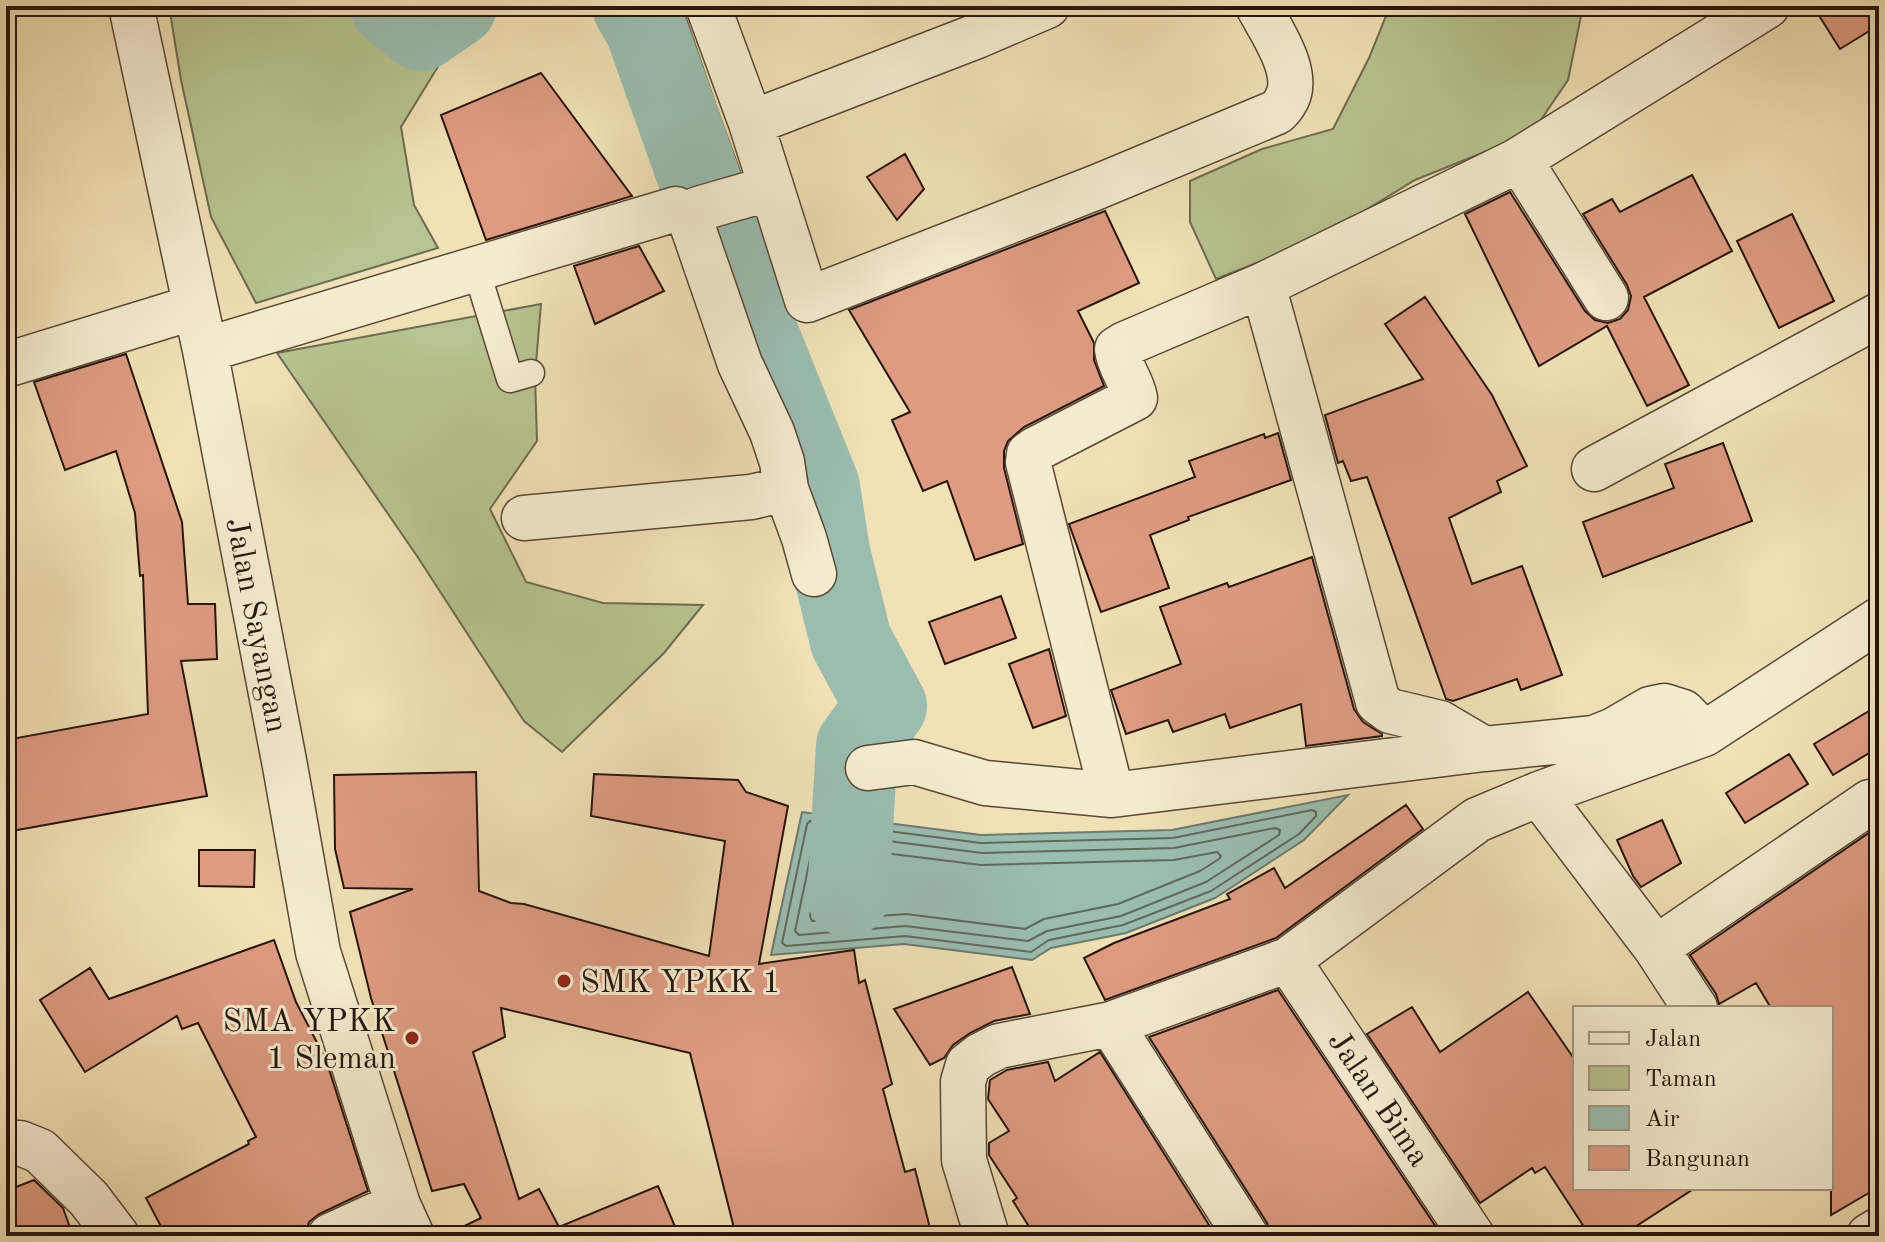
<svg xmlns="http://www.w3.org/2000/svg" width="1885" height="1242" viewBox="0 0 1885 1242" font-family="'Old Standard TT',serif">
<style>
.green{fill:#b7c390;stroke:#6f6c4e;stroke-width:2}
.water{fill:#9abdb0;stroke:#6c7a6f;stroke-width:2}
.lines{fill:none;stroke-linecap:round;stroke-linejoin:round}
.shore{stroke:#60695e;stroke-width:2}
.river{stroke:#9abdb0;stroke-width:82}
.building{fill:#de9b82;stroke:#27150d;stroke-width:2}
.lane-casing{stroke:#594837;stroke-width:29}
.street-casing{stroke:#594837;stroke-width:47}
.lane{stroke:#f5ecd0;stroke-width:26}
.street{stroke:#f5ecd0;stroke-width:44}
.poi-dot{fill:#8f2418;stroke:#f5ecd0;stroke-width:3}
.labels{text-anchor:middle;stroke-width:6;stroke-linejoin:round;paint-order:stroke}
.street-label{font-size:32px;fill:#27150d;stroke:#f5ecd0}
.poi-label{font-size:32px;fill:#27150d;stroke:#f5ecd0;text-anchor:start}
</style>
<rect width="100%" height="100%" fill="#f0e1b6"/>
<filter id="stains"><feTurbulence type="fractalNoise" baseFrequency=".0025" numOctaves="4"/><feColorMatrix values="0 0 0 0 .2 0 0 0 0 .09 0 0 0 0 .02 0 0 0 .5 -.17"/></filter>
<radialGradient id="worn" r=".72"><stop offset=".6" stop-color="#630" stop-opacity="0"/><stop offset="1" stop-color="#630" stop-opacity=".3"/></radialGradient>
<path class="green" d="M169,6H345L447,52L401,127L414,205L438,248L256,303L211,217L181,80Z
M623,6H682L716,106L740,171L691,181L626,26Z
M1390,6H1574L1581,16L1568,80L1532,133L1415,180L1320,238L1216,279L1190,222V181L1262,149L1333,129L1369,58Z
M541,304L535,375L537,441L490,509L526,582L603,603L703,605L664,653L562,752L524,721L417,556L277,353Z"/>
<path class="water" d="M1348,795L1304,840L1215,898L1126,933L1051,948L1032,960L904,944L771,955L802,812L981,835L1172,830Z"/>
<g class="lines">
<path class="shore" d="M1312,810L1316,812V816L1299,834L1211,891L1123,925L1049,940L1031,952L905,936L786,946L782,943L807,824L810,821L981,843L1173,838Z
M1275,828L1280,830L1279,835L1206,882L1121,916L1047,931L1028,941L905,926L799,935L795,931L815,835L818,832L982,853L1174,848Z
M828,846L981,865L1174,860L1217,852L1221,856L1219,859L1200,871L1118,904L1044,919L1025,929L906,914L812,921L810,916L825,849Z"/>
<path class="river" d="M391,6L421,30L456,6
M633,6L646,29L731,268L819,487L829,552L851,641L886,706L857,746L848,896"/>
</g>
<path class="building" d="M1813,6H1879V25L1840,49Z
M541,73L632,196L486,240L441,115Z
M905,154L924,189L897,220L867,177Z
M1692,175L1732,251L1644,297L1689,385L1647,406L1607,326L1539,366L1465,214L1510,192L1585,311L1595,320L1608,323L1620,319L1628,310L1631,296L1627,285L1583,214L1612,199L1620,212Z
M1105,211L1139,283L1078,311L1094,343V360L1104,386L1024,427L1008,441L1004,451V468L1023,544L975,560L947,481L923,491L892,420L910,412L849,310Z
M1792,214L1834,301L1779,328L1737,241Z
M639,246L664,291L595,324L574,266Z
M1425,297L1492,395L1527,466L1497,481L1501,492L1449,518L1472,584L1522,566L1562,675L1521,690L1517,679L1453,701L1446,699L1367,477L1351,481L1343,461L1338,463L1325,415L1423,379L1385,324Z
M126,354L182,522L188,604H215L217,659L181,661L207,796L6,832V740L148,714L143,575L140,576L135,513L116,451L65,470L34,382Z
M1278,433L1291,480L1188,517L1189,520L1150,535L1169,588L1101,612L1069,524L1195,477L1189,461L1264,434L1265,438Z
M1723,443L1752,521L1603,577L1583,522L1674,488L1665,464Z
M1312,557L1354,709L1363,722L1382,734V736L1306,746L1301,704L1230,728L1225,714L1173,732L1168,720L1126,734L1111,690L1181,664L1160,607L1227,583L1229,587Z
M1001,596L1016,638L945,664L929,622Z
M1049,649L1066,716L1033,728L1009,664Z
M1879,705V747L1833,775L1814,744Z
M1789,754L1808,784L1745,823L1726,793Z
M476,772L479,891L511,903L524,904L709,956L725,841L591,816L594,774L738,780L746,792L788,806L759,964L854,950L859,983L865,980L892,1084L883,1089L905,1172L915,1169L932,1236H736L690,1053L501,1008L505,1037L473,1052L519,1199L539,1189L559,1227L658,1186L679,1236H444L481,1218L464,1184L432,1191L371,998L350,912L413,889L344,888L335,849L334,775Z
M1406,805L1423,829L1276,938L1105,1000L1084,958L1114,943L1230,899L1227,894L1274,868L1285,888Z
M1662,820L1681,863L1641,887L1633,876L1617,840Z
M1879,826V1187L1831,1215V1008H1771L1756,983L1719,1004L1716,994L1690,955Z
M199,850H255L254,887L199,886Z
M274,940L296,1002L326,1060L368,1191L319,1214L309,1222L305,1236H166L146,1198L249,1144L248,1141L256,1137L198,1023L182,1029L177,1016L85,1072L40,1000L90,968L109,999Z
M1012,967L1030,1014L994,1021L970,1033L953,1045L944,1058L930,1065L894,1009Z
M1278,990L1438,1230L1428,1236H1271L1267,1223L1149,1037Z
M1528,992L1575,1060V1188H1695L1621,1236H1590L1545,1167L1535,1173L1532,1168L1480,1203L1367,1034L1412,1007L1440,1052Z
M1100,1052L1216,1236H1035L1013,1201L1017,1198L989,1155V1143L1009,1131L988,1099L990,1080L1007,1070L1048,1062L1055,1081Z
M34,1180L63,1208L73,1236H6V1191Z"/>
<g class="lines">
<defs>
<path id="lane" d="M476,269L510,379L531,373"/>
<path id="street" d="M131,6L205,350L285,766L318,952L398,1205L412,1236
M708,6L751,123L807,300L1097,187L1277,112C1280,109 1283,106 1285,102C1303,75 1271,31 1258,6
M751,123L977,36L1047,6
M1263,285L1378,702L1390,711L1440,723L1484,749
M1606,298L1531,178L1517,161L1767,6
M205,350L676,209L689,216
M6,365L195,307
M1594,469L1879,315
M786,489L804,538L814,574
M524,518L751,497L786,489L782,462L772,432L740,364L689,216L698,209L771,188
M868,768L914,762L985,783L1112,795L1484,749L1594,738L1614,730L1650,709L1664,706L1683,712L1704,734
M1539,794L1656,948L1695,1008
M1112,795L1028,462L1029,454L1036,449L1135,398C1132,381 1119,367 1117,349L1125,344L1263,285L1517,161
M1656,948L1870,802
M1288,960L1472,1236
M1111,1024L1246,1236
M6,1143H20L40,1151L89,1199L117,1236
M330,1236L398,1205
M987,1236L964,1160L963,1082L968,1065L981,1055L999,1046L1111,1024L1288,960L1477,820L1539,794L1704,734L1879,620
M1869,1236L1879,1230"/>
</defs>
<use href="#lane" class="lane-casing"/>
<use href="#street" class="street-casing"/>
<use href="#lane" class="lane"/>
<use href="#street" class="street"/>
</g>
<g class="poi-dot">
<circle cx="564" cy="981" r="8"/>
<circle cx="412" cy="1038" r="8"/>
</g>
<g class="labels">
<g class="street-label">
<text transform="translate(258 625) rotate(79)" y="11">Jalan Sayangan</text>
<text transform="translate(1380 1098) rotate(56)" y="11">Jalan Bima</text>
</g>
<g class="poi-label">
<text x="580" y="992">SMK YPKK 1</text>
<text x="396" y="1031" text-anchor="end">SMA YPKK<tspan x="396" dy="37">1 Sleman</tspan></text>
</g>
</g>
<rect width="1885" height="1242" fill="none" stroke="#f0e1b6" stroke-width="32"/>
<rect x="8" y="8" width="1869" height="1226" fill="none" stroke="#27150d" stroke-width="4"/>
<rect x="16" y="16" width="1853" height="1210" fill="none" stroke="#27150d" stroke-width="2"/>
<rect x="1573" y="1006" width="260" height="184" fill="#f5ecd0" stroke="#a39682" stroke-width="2"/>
<rect x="1589" y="1032" width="40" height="12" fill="#f5ecd0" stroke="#a39682" stroke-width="2"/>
<text x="1645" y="1046" font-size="24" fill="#27150d">Jalan</text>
<rect x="1589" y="1066" width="40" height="24" fill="#b7c390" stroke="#a39682" stroke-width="2"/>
<text x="1645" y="1086" font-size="24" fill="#27150d">Taman</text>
<rect x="1589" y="1106" width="40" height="24" fill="#9abdb0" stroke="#a39682" stroke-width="2"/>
<text x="1645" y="1126" font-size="24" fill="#27150d">Air</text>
<rect x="1589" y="1146" width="40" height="24" fill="#de9b82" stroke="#a39682" stroke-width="2"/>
<text x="1645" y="1166" font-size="24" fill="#27150d">Bangunan</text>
<rect width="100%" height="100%" filter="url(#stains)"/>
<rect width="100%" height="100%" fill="url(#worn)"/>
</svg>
